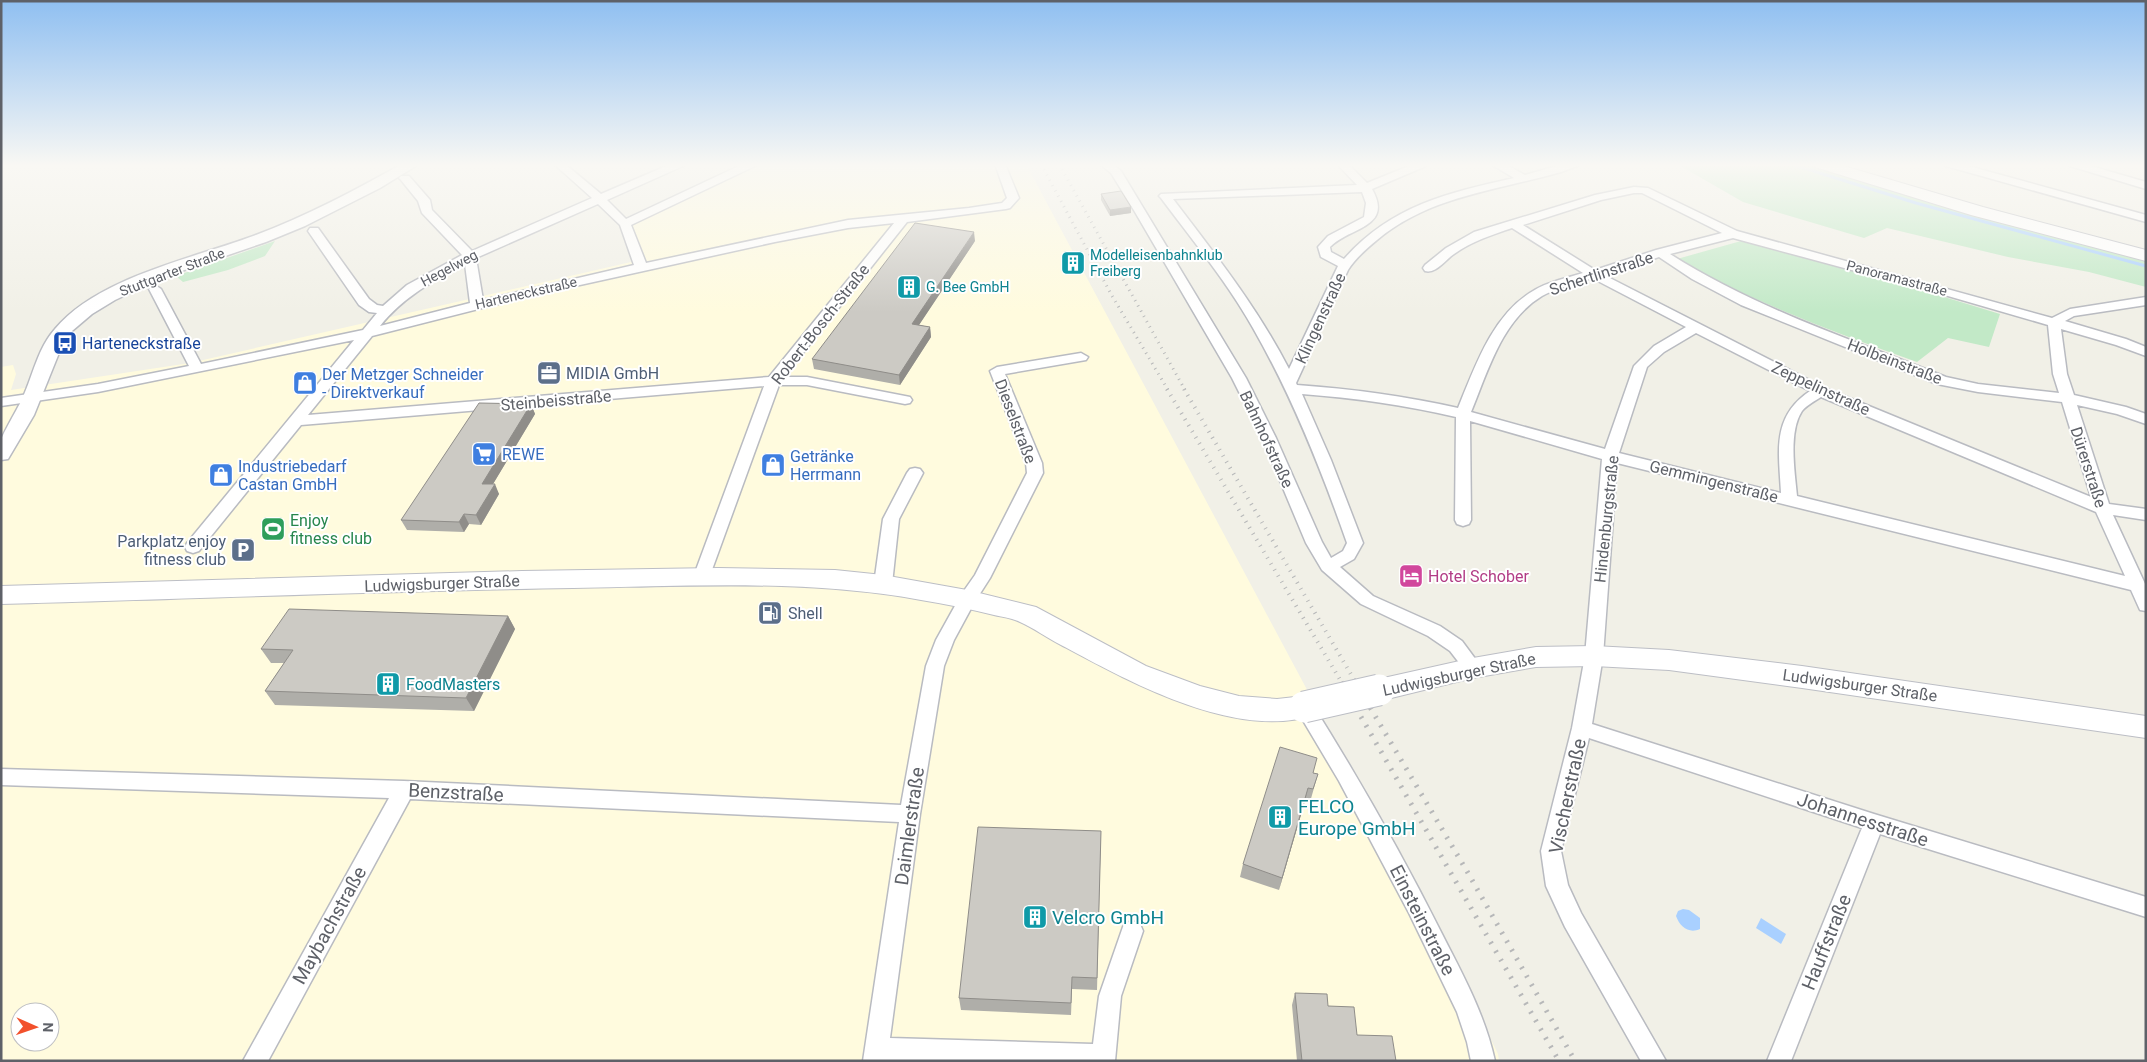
<svg xmlns="http://www.w3.org/2000/svg" width="2147" height="1062" viewBox="0 0 2147 1062" font-family="Roboto,sans-serif">
<style>
.commercial{fill:#fffbde;fill-rule:evenodd}
.green{fill:#c2e9c7}
.water{fill:#a9d0ff}
.lines{fill:none;stroke-linecap:round;stroke-linejoin:round}
.stream{stroke:#a9d0ff;stroke-width:3}
.minor-casing{stroke:#b9bbc1;stroke-width:3}
.tertiary-casing{stroke:#b9bbc1;stroke-width:3}
.secondary-casing{stroke:#bcbec5;stroke-width:2}
.minor{fill:#fff;fill-rule:evenodd}
.tertiary{fill:#fff;fill-rule:evenodd}
.secondary{fill:#fff;fill-rule:evenodd}
.rail-far2{stroke:#b7b8b9;stroke-width:3;stroke-dasharray:1 5;stroke-linecap:butt}
.rail-far1{stroke:#b7b8b9;stroke-width:4;stroke-dasharray:1 6;stroke-linecap:butt}
.rail{stroke:#b7b8b9;stroke-width:5;stroke-dasharray:2 8;stroke-linecap:butt}
.secondary-bridge-casing{stroke:#bcbec5;stroke-width:33;stroke-linecap:butt}
.secondary-bridge{stroke:#fff;stroke-width:31}
.wall{fill:#afaea9}
.shaded-wall{fill:#8f8d89}
.building{fill:#cccac4;stroke:#8f8d89}
.labels{text-anchor:middle;stroke-width:4;stroke-linejoin:round;paint-order:stroke}
.far-culture-label{font-size:14px;fill:#0d838f;stroke:#fff;text-anchor:start}
.far-street-label{font-size:14px;fill:#5e6168;stroke:#fff}
.street-label{font-size:16px;fill:#5e6168;stroke:#fff}
.transit-label{font-size:16px;fill:#164399;stroke:#fff;text-anchor:start}
.service-label{font-size:16px;fill:#4e5e75;stroke:#fff;text-anchor:start}
.shop-label{font-size:16px;fill:#366cbe;stroke:#fff;text-anchor:start}
.leisure-label{font-size:16px;fill:#27864d;stroke:#fff;text-anchor:start}
.hotel-label{font-size:16px;fill:#b23c85;stroke:#fff;text-anchor:start}
.culture-label{font-size:16px;fill:#0d838f;stroke:#fff;text-anchor:start}
.near-street-label{font-size:19px;fill:#5e6168;stroke:#fff}
.near-culture-label{font-size:19px;fill:#0d838f;stroke:#fff;text-anchor:start}
</style>
<rect width="100%" height="100%" fill="#f1f0e7"/>
<path class="commercial" d="M739,164H1026L1343,757L1404,858L1498,1054L1499,1061H1V367L13,365L16,374L11,390L190,363L631,262L626,221ZM20,1012H50V1042H20Z"/>
<path class="green" d="M1677,164H1821L2146,256V287L2089,272L2008,257L1887,228L1864,238L1743,202Z
M275,241L265,256L228,270L183,282L176,276Z
M1741,241L1928,292L2000,314L1989,347L1948,338L1917,362C1836,333 1752,302 1677,259Z"/>
<path class="water" d="M1683,909L1689,910L1700,918V929C1689,934 1680,927 1676,916L1678,911Z
M1761,918L1786,934L1781,944L1756,928Z"/>
<g class="lines">
<path class="stream" d="M1791,164L1916,203L2146,266"/>
<defs>
<path id="minor" d="M554,164H565L601,194L671,164H684L683,166L607,200L626,219L743,164H756L755,166L631,225L646,263L848,220L969,208L1002,203L1007,198L995,164H1005L1019,198L1010,208L1006,209L907,222L784,377H807L905,396L910,397L912,400L910,403L905,404L807,385H779L709,578L707,582L701,584L695,582L693,578L764,386L301,425L199,551L193,553L187,551L185,547L187,543L354,340L98,392L1,406V398L98,384L189,366L149,289L155,285L161,289L201,364L363,330L377,313L369,312L359,305L308,231L310,228H318L369,299L377,305L383,306L407,285L462,255L422,213L418,201L401,180L399,178L401,176H409L430,200L432,210L472,251L592,198ZM598,204L620,225L634,265L483,300L476,258ZM894,223L769,377L308,415L372,336L530,296L775,242L848,228ZM465,264L470,303L380,326C404,296 432,282 465,264Z
M1100,164H1112L1121,171L1246,378L1276,438L1322,542L1331,558L1343,551L1347,543C1321,469 1292,396 1253,328C1227,282 1193,241 1161,198L1159,196L1161,194L1357,185L1337,164H1348L1367,183L1414,164H1427L1426,166L1372,189C1394,228 1349,227 1330,247L1331,252L1344,259C1391,206 1447,193 1514,178L1494,166L1493,164H1505L1525,175L1564,164H1578L1577,166L1561,172C1498,190 1429,196 1377,240C1366,249 1355,259 1348,270L1296,383L1297,385C1352,389 1405,396 1458,408C1475,367 1492,315 1533,291C1547,282 1567,278 1583,273L1512,228C1492,235 1472,241 1454,254C1445,260 1436,274 1425,271L1423,268L1425,265L1446,248L1474,232L1595,195L1634,187L1648,188L1737,231L2052,318L2070,309L2146,297V305L2074,316L2065,321L2126,339L2146,347V356L2116,345L2061,329L2067,374L2074,395L2126,407L2146,414V424L2117,414L2077,405L2109,504L2146,509V520L2113,515L2146,586V611L2140,610L2131,590L1617,463L1603,656L1592,724L1874,814L2146,897V917L1880,834L1791,1061H1767L1862,828L1589,738L1561,851L1568,885L1581,913L1666,1061H1641L1565,927L1546,886L1541,851L1572,728L1585,656L1602,459L1470,421L1471,520L1469,524L1463,526L1457,524L1455,520L1456,417C1405,405 1354,398 1302,394L1331,460L1363,543L1354,559L1340,567L1373,596L1440,626L1462,641L1482,668L1479,673L1473,675L1467,673L1450,651L1428,636L1361,604L1322,570L1306,543L1262,438L1232,378L1135,212L1111,173ZM1362,192L1366,203L1364,217L1328,236L1318,247L1321,257L1338,266L1289,369C1257,307 1215,254 1173,199ZM1634,193H1642L1722,233L1656,250L1595,270L1523,225L1601,200ZM1733,238L1948,296L2048,325L2053,374L2059,393L1978,384L1946,377C1852,340 1755,308 1670,254ZM1659,257L1692,279L1741,305L1937,384L1978,392L2062,402L2091,497L1825,388L1604,275ZM1592,278L1686,327L1654,346L1634,366L1605,449L1471,412C1488,371 1502,320 1542,296C1556,288 1576,284 1592,278ZM1696,333L1810,391C1771,417 1779,452 1781,493L1619,453L1647,367L1664,352ZM1821,397L2096,512L2125,576L1797,496C1795,473 1788,432 1802,411C1807,405 1815,401 1821,397Z
M1945,164H1961L2146,215V222L1946,166Z
M2069,164H2084L2146,182V189L2070,166Z
M1081,353L1088,357L1086,360L1005,374L1042,463L1043,473L990,578L974,603L954,640L944,666L920,814L890,1038L1093,1044L1099,996L1124,924L1132,921L1140,924L1143,931L1121,996L1115,1061H863L899,822L410,799L268,1061H243L389,798L1,785V769L404,781L901,805L926,666L936,640L961,595L975,575L1027,473L1026,463L990,371L997,367Z
M915,468L920,469L923,473L899,519L892,584L889,588L883,590L877,588L874,584L883,519L907,473L910,469Z
M1304,699L1311,702C1358,777 1402,854 1442,934C1463,975 1485,1015 1495,1061H1471L1467,1042L1457,1012L1409,913L1339,781L1295,707L1297,702Z"/>
<path id="tertiary" d="M402,164H419L380,188L305,226L266,242L164,277L115,300L92,314L72,331L63,343L34,415L8,459L1,460C1,454 0,447 1,441C2,434 19,407 23,397C33,375 38,348 55,329C98,277 195,258 256,235C307,216 355,190 402,164Z"/>
<path id="secondary" d="M1813,164H1837L1983,207L2146,250V261L1971,215L1815,167Z
M718,568L835,570L883,575L967,590L1036,607L1146,666L1200,686L1239,696L1277,699L1304,696L1314,699L1318,707L1314,715C1236,741 1128,681 1061,645C1047,638 1034,628 1020,622C1012,618 1002,617 994,615C970,609 946,604 921,600C807,579 689,586 573,588C382,591 192,599 1,604V586L522,571Z
M1594,646L1669,650L1802,666L2146,716V738L1802,688L1669,670L1594,666L1536,667L1473,678L1379,701L1369,698L1365,690L1369,682L1379,679L1473,658L1536,647Z"/>
</defs>
<use href="#minor" class="minor-casing"/>
<use href="#tertiary" class="tertiary-casing"/>
<use href="#secondary" class="secondary-casing"/>
<use href="#minor" class="minor"/>
<use href="#tertiary" class="tertiary"/>
<use href="#secondary" class="secondary"/>
<path class="rail-far2" d="M1041,164L1111,294L1168,390
M1059,164L1185,390"/>
<path class="rail-far1" d="M1167,389L1342,683
M1184,389L1356,683"/>
<path class="rail" d="M1341,682L1559,1061
M1355,682L1468,873L1575,1061"/>
<defs>
<path id="secondary-bridge" d="M1304,707L1379,690"/>
</defs>
<use href="#secondary-bridge" class="secondary-bridge-casing"/>
<use href="#secondary-bridge" class="secondary-bridge"/>
</g>
<path class="wall" d="M1101,194L1131,213L1110,216L1101,200Z
M975,241L919,325L930,327L931,337L900,385L814,369L812,359Z
M531,404L535,414L493,484L499,494L481,525L469,524L464,532L407,530L401,520Z
M508,616L515,629L474,711L275,705L265,691L284,663H271L261,649Z
M1313,773L1318,774L1310,802L1305,801L1279,890L1240,877L1243,864Z
M1101,831L1097,990L1072,989L1071,1015L961,1010L959,998Z
M1295,993L1328,1006L1357,1035L1396,1061H1297L1292,1005Z"/>
<path class="shaded-wall" d="M1131,207V213L1110,216V210Z
M974,232L975,241L913,334L912,324Z
M930,327L931,337L900,385L899,375Z
M531,404L535,414L487,494L482,484Z
M495,484L499,494L481,525L476,515Z
M464,514L469,524L464,532L459,522Z
M508,616L515,629L474,711L466,698Z
M1308,788L1305,801L1279,890L1282,878Z"/>
<path class="building" d="M1121,191L1131,207L1110,210L1101,194Z
M915,223L974,232L912,324L930,327L899,375L812,359Z
M479,403L531,404L482,484H495L476,515L464,514L459,522L401,520Z
M289,609L508,616L466,698L265,691L293,650L261,649Z
M1280,747L1317,758L1313,773L1318,774L1313,789L1308,788L1282,878L1243,864Z
M978,827L1101,831L1097,978L1072,977L1071,1003L959,998Z
M1295,993L1327,994L1328,1006L1354,1007L1357,1035L1392,1036L1396,1061H1302Z"/>
<linearGradient id="sky" x2="0" y2="1"><stop stop-color="#8fbff1"/><stop offset="0.53" stop-color="#f9f8f4"/><stop offset="1" stop-color="#f9f8f4" stop-opacity="0"/></linearGradient>
<rect width="2147" height="312" fill="url(#sky)"/>
<defs>
<symbol id="building-square" viewBox="-11 -11 22 22"><rect x="-9" y="-9" width="18" height="18" rx="4" fill="#0f9aa8" stroke="#fff"/><path d="M-4-6H4V6H1V3H-1V6H-4ZM-2.5-4.3h1.7v1.8h-1.7ZM.8-4.3h1.7v1.8H.8ZM-2.5-1h1.7V.8h-1.7ZM.8-1h1.7V.8H.8Z" fill="#fff"/></symbol>
<symbol id="bus-square" viewBox="-11 -11 22 22"><rect x="-9" y="-9" width="18" height="18" rx="4" fill="#1a4fb4" stroke="#fff"/><path d="M-5-6H5V4H4V6H2V4H-2V6H-4V4H-5ZM-3.5-4V0h7V-4ZM-3.5 1.2v1.5H-2V1.2ZM2 1.2v1.5H3.5V1.2Z" fill="#fff"/></symbol>
<symbol id="office-square" viewBox="-11 -11 22 22"><rect x="-9" y="-9" width="18" height="18" rx="4" fill="#5c6f8a" stroke="#fff"/><path d="M-6-3h4V-5.5h4V-3h4V5H-6ZM-1-4.5V-3h2v-1.5ZM-6 0V1H6V0Z" fill="#fff"/></symbol>
<symbol id="shop-square" viewBox="-11 -11 22 22"><rect x="-9" y="-9" width="18" height="18" rx="4" fill="#3f7fe0" stroke="#fff"/><path d="M-5-2.5h2.3a2.7 3.5 0 0 1 5.4 0H5L5.5 6h-11ZM-1.5-2.5h3a1.5 2.3 0 0 0-3 0Z" fill="#fff"/></symbol>
<symbol id="supermarket-square" viewBox="-11 -11 22 22"><rect x="-9" y="-9" width="18" height="18" rx="4" fill="#3f7fe0" stroke="#fff"/><path d="M-6-5.5h2.5l.6 2H6L4.5 2H-2.5L-4.4-4H-6ZM-1.5 3.2a1.3 1.3 0 1 0 .1 0ZM3 3.2a1.3 1.3 0 1 0 .1 0Z" fill="#fff"/></symbol>
<symbol id="stadium-square" viewBox="-11 -11 22 22"><rect x="-9" y="-9" width="18" height="18" rx="4" fill="#2e9e5b" stroke="#fff"/><path d="M0-5a6.5 5 0 1 0 0 10a6.5 5 0 1 0 0-10ZM-3.5-1.8h7v3.6h-7Z" fill="#fff"/></symbol>
<symbol id="parking-square" viewBox="-11 -11 22 22"><rect x="-9" y="-9" width="18" height="18" rx="4" fill="#5c6f8a" stroke="#fff"/><path d="M-3.5-5.5H1a3.5 3.5 0 0 1 0 7H-1V5.5H-3.5ZM-1-3.4V-.6H.8a1.4 1.4 0 0 0 0-2.8Z" fill="#fff"/></symbol>
<symbol id="hotel-square" viewBox="-11 -11 22 22"><rect x="-9" y="-9" width="18" height="18" rx="4" fill="#d1479c" stroke="#fff"/><path d="M-6-4.5h1.5V1H6V5H4.5V3h-9V5H-6ZM-4 0a1.8 1.8 0 1 1 3.6 0ZM.5 0V-2.5h3Q6-2.5 6 0Z" fill="#fff"/></symbol>
<symbol id="fuel-square" viewBox="-11 -11 22 22"><rect x="-9" y="-9" width="18" height="18" rx="4" fill="#5c6f8a" stroke="#fff"/><path d="M-5.5-6h7V0h2V4h1.3V-2.5L3-4.5l.8-.8L6-3V5H2.5V1h-1V6h-7ZM-4.2-4.7v3.2H.2V-4.7Z" fill="#fff"/></symbol>
</defs>
<g fill-rule="evenodd">
<use href="#building-square" x="1059" y="249" width="28" height="28"/>
<use href="#building-square" x="895" y="273" width="28" height="28"/>
<use href="#bus-square" x="51" y="329" width="28" height="28"/>
<use href="#office-square" x="535" y="359" width="28" height="28"/>
<use href="#shop-square" x="291" y="369" width="28" height="28"/>
<use href="#supermarket-square" x="470" y="440" width="28" height="28"/>
<use href="#shop-square" x="759" y="451" width="28" height="28"/>
<use href="#shop-square" x="207" y="461" width="28" height="28"/>
<use href="#stadium-square" x="259" y="515" width="28" height="28"/>
<use href="#parking-square" x="229" y="536" width="28" height="28"/>
<use href="#hotel-square" x="1397" y="562" width="28" height="28"/>
<use href="#fuel-square" x="756" y="599" width="28" height="28"/>
<use href="#building-square" x="374" y="670" width="28" height="28"/>
<use href="#building-square" x="1266" y="803" width="28" height="28"/>
<use href="#building-square" x="1021" y="903" width="28" height="28"/>
</g>
<g class="labels">
<g class="far-culture-label">
<text x="1090" y="260">Modelleisenbahnklub<tspan x="1090" dy="16">Freiberg</tspan></text>
<text x="926" y="292">G. Bee GmbH</text>
</g>
<g class="far-street-label">
<text transform="translate(449 268) rotate(-28)" y="5">Hegelweg</text>
<text transform="translate(172 272) rotate(-21)" y="5">Stuttgarter Straße</text>
<text transform="translate(1897 278) rotate(15)" y="5">Panoramastraße</text>
<text transform="translate(526 293) rotate(-13)" y="5">Harteneckstraße</text>
</g>
<g class="street-label">
<text transform="translate(1601 273) rotate(-18)" y="6">Schertlinstraße</text>
<text transform="translate(1320 318) rotate(-65)" y="6">Klingenstraße</text>
<text transform="translate(820 324) rotate(-52)" y="6">Robert-Bosch-Straße</text>
<text transform="translate(1895 361) rotate(21)" y="6">Holbeinstraße</text>
<text transform="translate(1821 388) rotate(25)" y="6">Zeppelinstraße</text>
<text transform="translate(556 400) rotate(-5)" y="6">Steinbeisstraße</text>
<text transform="translate(1016 421) rotate(69)" y="6">Dieselstraße</text>
<text transform="translate(1267 439) rotate(65)" y="6">Bahnhofstraße</text>
<text transform="translate(2089 467) rotate(72)" y="6">Dürerstraße</text>
<text transform="translate(1714 481) rotate(14)" y="6">Gemmingenstraße</text>
<text transform="translate(1606 519) rotate(-84)" y="6">Hindenburgstraße</text>
<text transform="translate(442 583) rotate(-2)" y="6">Ludwigsburger Straße</text>
<text transform="translate(1459 674) rotate(-12)" y="6">Ludwigsburger Straße</text>
<text transform="translate(1860 685) rotate(8)" y="6">Ludwigsburger Straße</text>
</g>
<g class="transit-label">
<text x="82" y="349">Harteneckstraße</text>
</g>
<g class="service-label">
<text x="566" y="379">MIDIA GmbH</text>
<text x="226" y="547" text-anchor="end">Parkplatz enjoy<tspan x="226" dy="18">fitness club</tspan></text>
<text x="788" y="619">Shell</text>
</g>
<g class="shop-label">
<text x="322" y="380">Der Metzger Schneider<tspan x="322" dy="18">- Direktverkauf</tspan></text>
<text x="502" y="460">REWE</text>
<text x="790" y="462">Getränke<tspan x="790" dy="18">Herrmann</tspan></text>
<text x="238" y="472">Industriebedarf<tspan x="238" dy="18">Castan GmbH</tspan></text>
</g>
<g class="leisure-label">
<text x="290" y="526">Enjoy<tspan x="290" dy="18">fitness club</tspan></text>
</g>
<g class="hotel-label">
<text x="1428" y="582">Hotel Schober</text>
</g>
<g class="culture-label">
<text x="406" y="690">FoodMasters</text>
</g>
<g class="near-street-label">
<text transform="translate(456 792) rotate(3)" y="7">Benzstraße</text>
<text transform="translate(1567 796) rotate(-78)" y="7">Vischerstraße</text>
<text transform="translate(1863 819) rotate(18)" y="7">Johannesstraße</text>
<text transform="translate(909 826) rotate(-82)" y="7">Daimlerstraße</text>
<text transform="translate(1423 920) rotate(63)" y="7">Einsteinstraße</text>
<text transform="translate(329 925) rotate(-61)" y="7">Maybachstraße</text>
<text transform="translate(1826 942) rotate(-68)" y="7">Hauffstraße</text>
</g>
<g class="near-culture-label">
<text x="1298" y="813">FELCO<tspan x="1298" dy="22">Europe GmbH</tspan></text>
<text x="1052" y="924">Velcro GmbH</text>
</g>
</g>
<rect width="2147" height="1062" fill="none" stroke="#5e6168" stroke-width="5"/>
<g transform="translate(35 1027) rotate(92)"><circle r="24" fill="#ffffff" stroke="#bfc0c3"/>
<path d="M0-4L9 19L0 12L-9 19Z" fill="#f2512c"/>
<text y="-8" font-size="14" font-weight="bold" text-anchor="middle" fill="#5e6168">N</text>
</g>
</svg>
